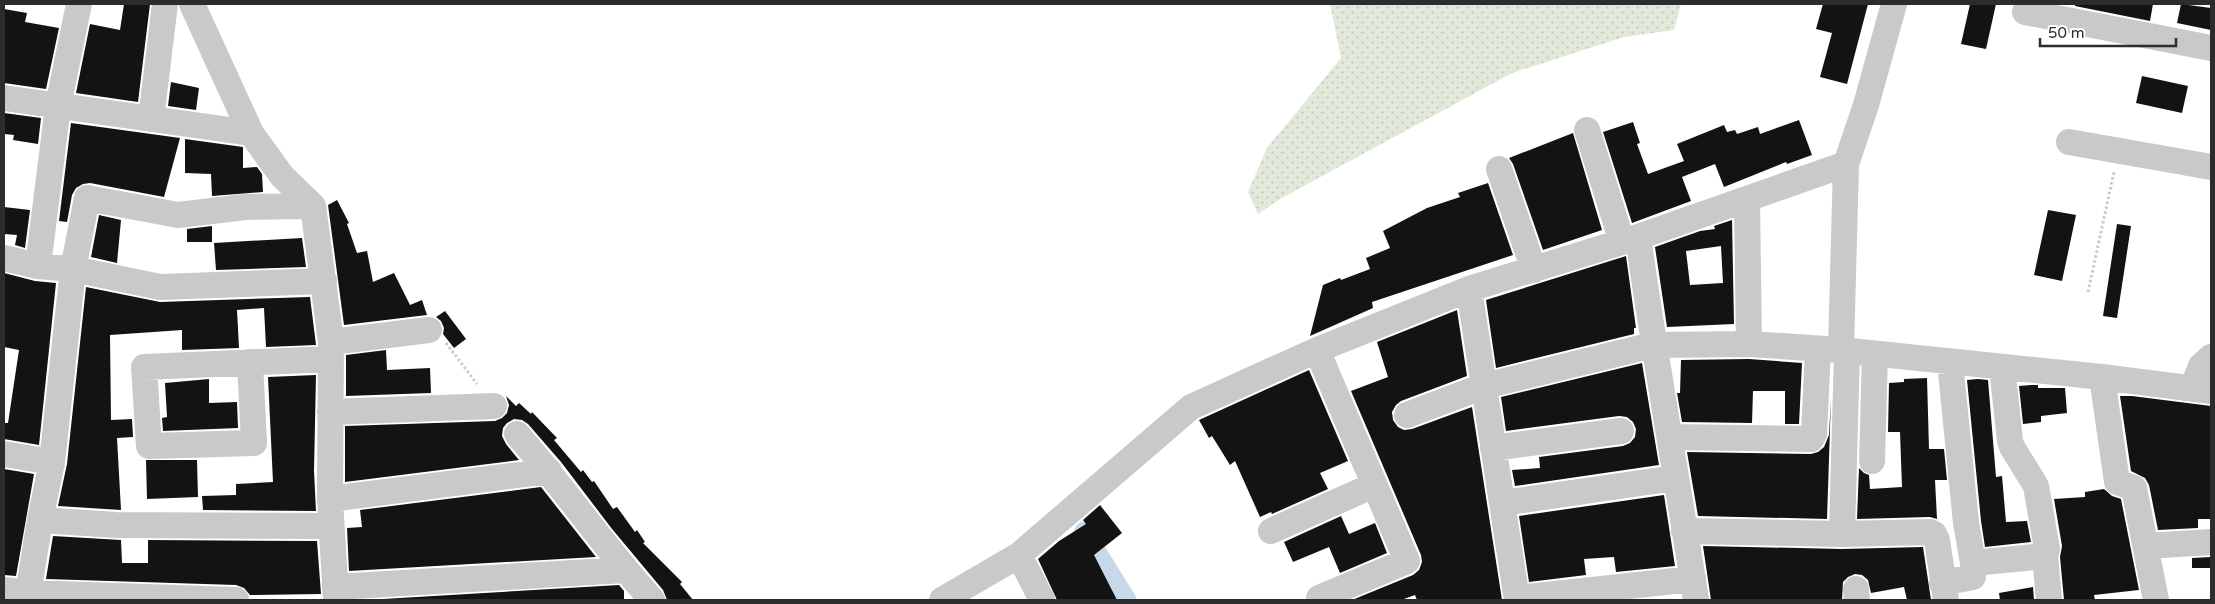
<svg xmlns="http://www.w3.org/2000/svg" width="2215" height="604" viewBox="0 0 2215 604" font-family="'Varela Round',sans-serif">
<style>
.grass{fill:url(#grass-dots)}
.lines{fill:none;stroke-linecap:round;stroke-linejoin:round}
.canal{stroke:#c7d8e8;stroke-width:19}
.building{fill:#131313;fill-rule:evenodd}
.path{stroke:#c9c9c9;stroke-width:3;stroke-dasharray:2.5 2.5;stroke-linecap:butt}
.minor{stroke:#c9c9c9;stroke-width:26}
</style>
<defs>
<pattern id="grass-dots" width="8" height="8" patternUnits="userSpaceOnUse" patternTransform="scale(1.25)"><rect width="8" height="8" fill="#e1e9da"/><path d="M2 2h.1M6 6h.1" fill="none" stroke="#c1c8bb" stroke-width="1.8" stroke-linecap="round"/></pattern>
</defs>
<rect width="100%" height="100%" fill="#fff"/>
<path class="grass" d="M1330,4H1681L1674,30L1624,37L1512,73L1280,199L1258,214L1248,192L1267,148L1341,58Z"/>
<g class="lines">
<path class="canal" d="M1084,531L1127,600"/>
</g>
<path class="building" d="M124,4H150L138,102L76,93L90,24L120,30Z
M1823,4H1868L1847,84L1820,77L1832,33L1816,29Z
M1970,4H1996L1986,49L1961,44Z
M2075,4H2153L2150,21L2075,6Z
M2181,4L2211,8V30L2177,23Z
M4,9L27,13L25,22L59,28L46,89L4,83Z
M2142,76L2188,86L2182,113L2136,103Z
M171,82L199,88L196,110L168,106Z
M4,113L41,118L38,144L13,140L14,135L4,134Z
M1799,120L1812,155L1787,164L1786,162L1724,187L1715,164L1682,177L1691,201L1632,223L1603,132L1633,122L1640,143L1637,144L1648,174L1684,161L1677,144L1724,125L1727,132L1735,130L1737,134L1758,127L1760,134Z
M71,123L180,138L164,197L90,183L83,184L76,188L72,195L67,222L59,221Z
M1573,133L1602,230L1543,250L1513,164L1509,158Z
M185,139L243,147V168L257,167L262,174L263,192L212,196L211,174L185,173Z
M1488,183L1513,255L1372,302L1373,308L1310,336L1323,285L1340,278L1341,280L1370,269L1366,258L1390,248L1383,231L1427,208L1460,197L1458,193Z
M337,200L349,223L347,224L357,253L367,251L373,282L394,273L410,305L422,300L427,315L344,325L328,205Z
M4,207L30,210L25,248L15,245L17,235L4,234Z
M2048,210L2076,215L2062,281L2034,275Z
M99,215L121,220L117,263L91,257Z
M1732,220L1734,324L1667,327L1655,247L1700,231L1715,229L1714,226ZM1721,246L1723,283L1690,285L1686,251Z
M2117,224L2131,226L2117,318L2103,316Z
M212,226V242H187V229Z
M302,238L306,267L216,270L214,243Z
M1626,256L1636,328H1634V334L1496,368L1486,300Z
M4,273L35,281L56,283L39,445L4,439V423H8L19,350L4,347Z
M86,287L160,302L310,297L316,345L266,347L264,308L237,310L239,348L182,350V330L110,335L111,420L132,419L133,437L117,438L121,510L58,506L67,464Z
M1457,310L1467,376L1401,401L1396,405L1392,412L1393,420L1398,427L1404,430L1412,429L1472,407L1502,600H1417L1415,595L1401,600H1352L1413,575L1419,570L1422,562L1421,555L1351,391L1388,377L1377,342Z
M445,311L466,339L454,348L443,334L444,328L441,321L436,317Z
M386,350L387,370L430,368L431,393L346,396V355Z
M1749,359L1802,363L1799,424H1785V391H1753L1752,423L1682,422L1677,393H1680L1681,360Z
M1642,363L1659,465L1515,486L1512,470L1540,468L1539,457L1623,446L1630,443L1635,437L1636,429L1633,422L1627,417L1619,416L1506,431L1501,397Z
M1309,370L1348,461L1320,473L1328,489L1272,514L1271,512L1260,517L1235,461L1230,465L1212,436L1209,438L1199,420Z
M316,375L314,471L316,511L203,510L202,496L236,495V484L273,482L268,377Z
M1927,378L1929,449H1944L1947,480H1935L1937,519L1930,517L1857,519L1859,468L1864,473L1869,475L1870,489L1902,487L1900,432H1888L1889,383L1904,382V379Z
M209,379V403L237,402L238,428L163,431L162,418L167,417L165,383Z
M1978,379L1988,380L1996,477L2002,476L2006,522L2027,521L2031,542L1985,547L1981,521L1967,380Z
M2031,385H2038V388H2065L2067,413L2041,416V422L2023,424L2019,386Z
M506,396L516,406L519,403L531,414L532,412L557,438L554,440L581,472L583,470L592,482L594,481L613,509L617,507L635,532L637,530L645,542L643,543L682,582L680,584L693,600H667L663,590L612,529L561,462L528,424L522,420L514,419L507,423L503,428L502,436L506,444L519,460L345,482V426L495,421L502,418L507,413L509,405Z
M2120,396H2132L2211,406V519H2198V528L2158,530L2149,485L2145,478L2131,471Z
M1831,398L1827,519L1698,516L1687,452L1811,454L1818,452L1824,447L1829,435Z
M146,460H197L198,497L147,499Z
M4,469L34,474L16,576L4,575Z
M541,487L596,557L349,571L347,528L362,527L360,510Z
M2104,489L2112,496L2121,499L2139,590L2094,595L2095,600H2064L2060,557L2062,546L2054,499L2085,497V492Z
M1664,495L1675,566L1616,572L1614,557L1584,559L1586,575L1529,582L1519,516Z
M1100,505L1122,533L1094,555L1117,600H1057L1038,559L1059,541L1086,524L1083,520Z
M1341,516L1349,534L1375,523L1387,553L1340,573L1329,547L1293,562L1284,542Z
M53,536L121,540L122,563H148V540L317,541L321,594L250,595L244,588L236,585L46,579Z
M1703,546L1842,549L1923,547L1931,600H1907L1904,587L1871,593L1868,580L1862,575L1855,574L1848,577L1843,582L1842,600H1711Z
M2211,557V568H2192V558Z
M619,585L624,591V600L383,599Z
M2033,587L2034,600H2000L1999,593Z"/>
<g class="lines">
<path class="path" d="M2088,292L2114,172
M446,343L477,384"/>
<path class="minor" d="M192,4L251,133L282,176L313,206L331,342L330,499L336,600
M2025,12L2211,48
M4,98L251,133
M151,119L165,4
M1587,130L1622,242
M2069,142L2211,167
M1499,169L1534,270
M1747,199L1749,344
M1638,237C1655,358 1677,479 1696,600
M4,258L38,266L73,269L160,287L324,281
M38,266L58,106L79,4
M1469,289L1517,600
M331,342L429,330
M1317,350L1407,561L1319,598
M1841,350L1846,164L1866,105L1894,4
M250,362L254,443L149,446L144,367L330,359
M1950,362L1966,523L1973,563
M2002,367L2010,441L2012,447L2036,486L2047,549L2045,556L2049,600
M2102,377L2117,482L2134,488L2156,600
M2192,389L2201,366L2211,357
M330,412L494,406
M1407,415L1484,386L1653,345L1749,344L1841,350L2102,377L2211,391
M517,434C564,488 604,547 652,600
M1670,437L1811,439L1814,434L1818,349
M1493,448L1621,431
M4,454L52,462
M1872,461L1875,354
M330,499L549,471
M1502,503L1675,478
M40,520L116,525L331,526
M1271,531L1374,485
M1684,531L1842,534L1930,532L1934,534L1937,540L1946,600
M1842,534L1847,351
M2146,546L2211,542
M1019,555L1042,600
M1942,583L1973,577V563L2045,556
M335,587L625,570
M1856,589L1857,600
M4,590L28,593L236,600
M1517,598L1693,579
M27,600L40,520L52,462L73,269L87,198L178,215L245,207L313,206
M942,600L1019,555L1191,407L1317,350L1469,289L1638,237L1846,164"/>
</g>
<rect width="2215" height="604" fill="none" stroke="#2c2c2c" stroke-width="10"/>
<path d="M2040 38v8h136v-8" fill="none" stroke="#2c2c2c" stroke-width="2.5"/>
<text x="2048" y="38" font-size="15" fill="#2c2c2c" stroke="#ffffff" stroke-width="4" paint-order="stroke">50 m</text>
</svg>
